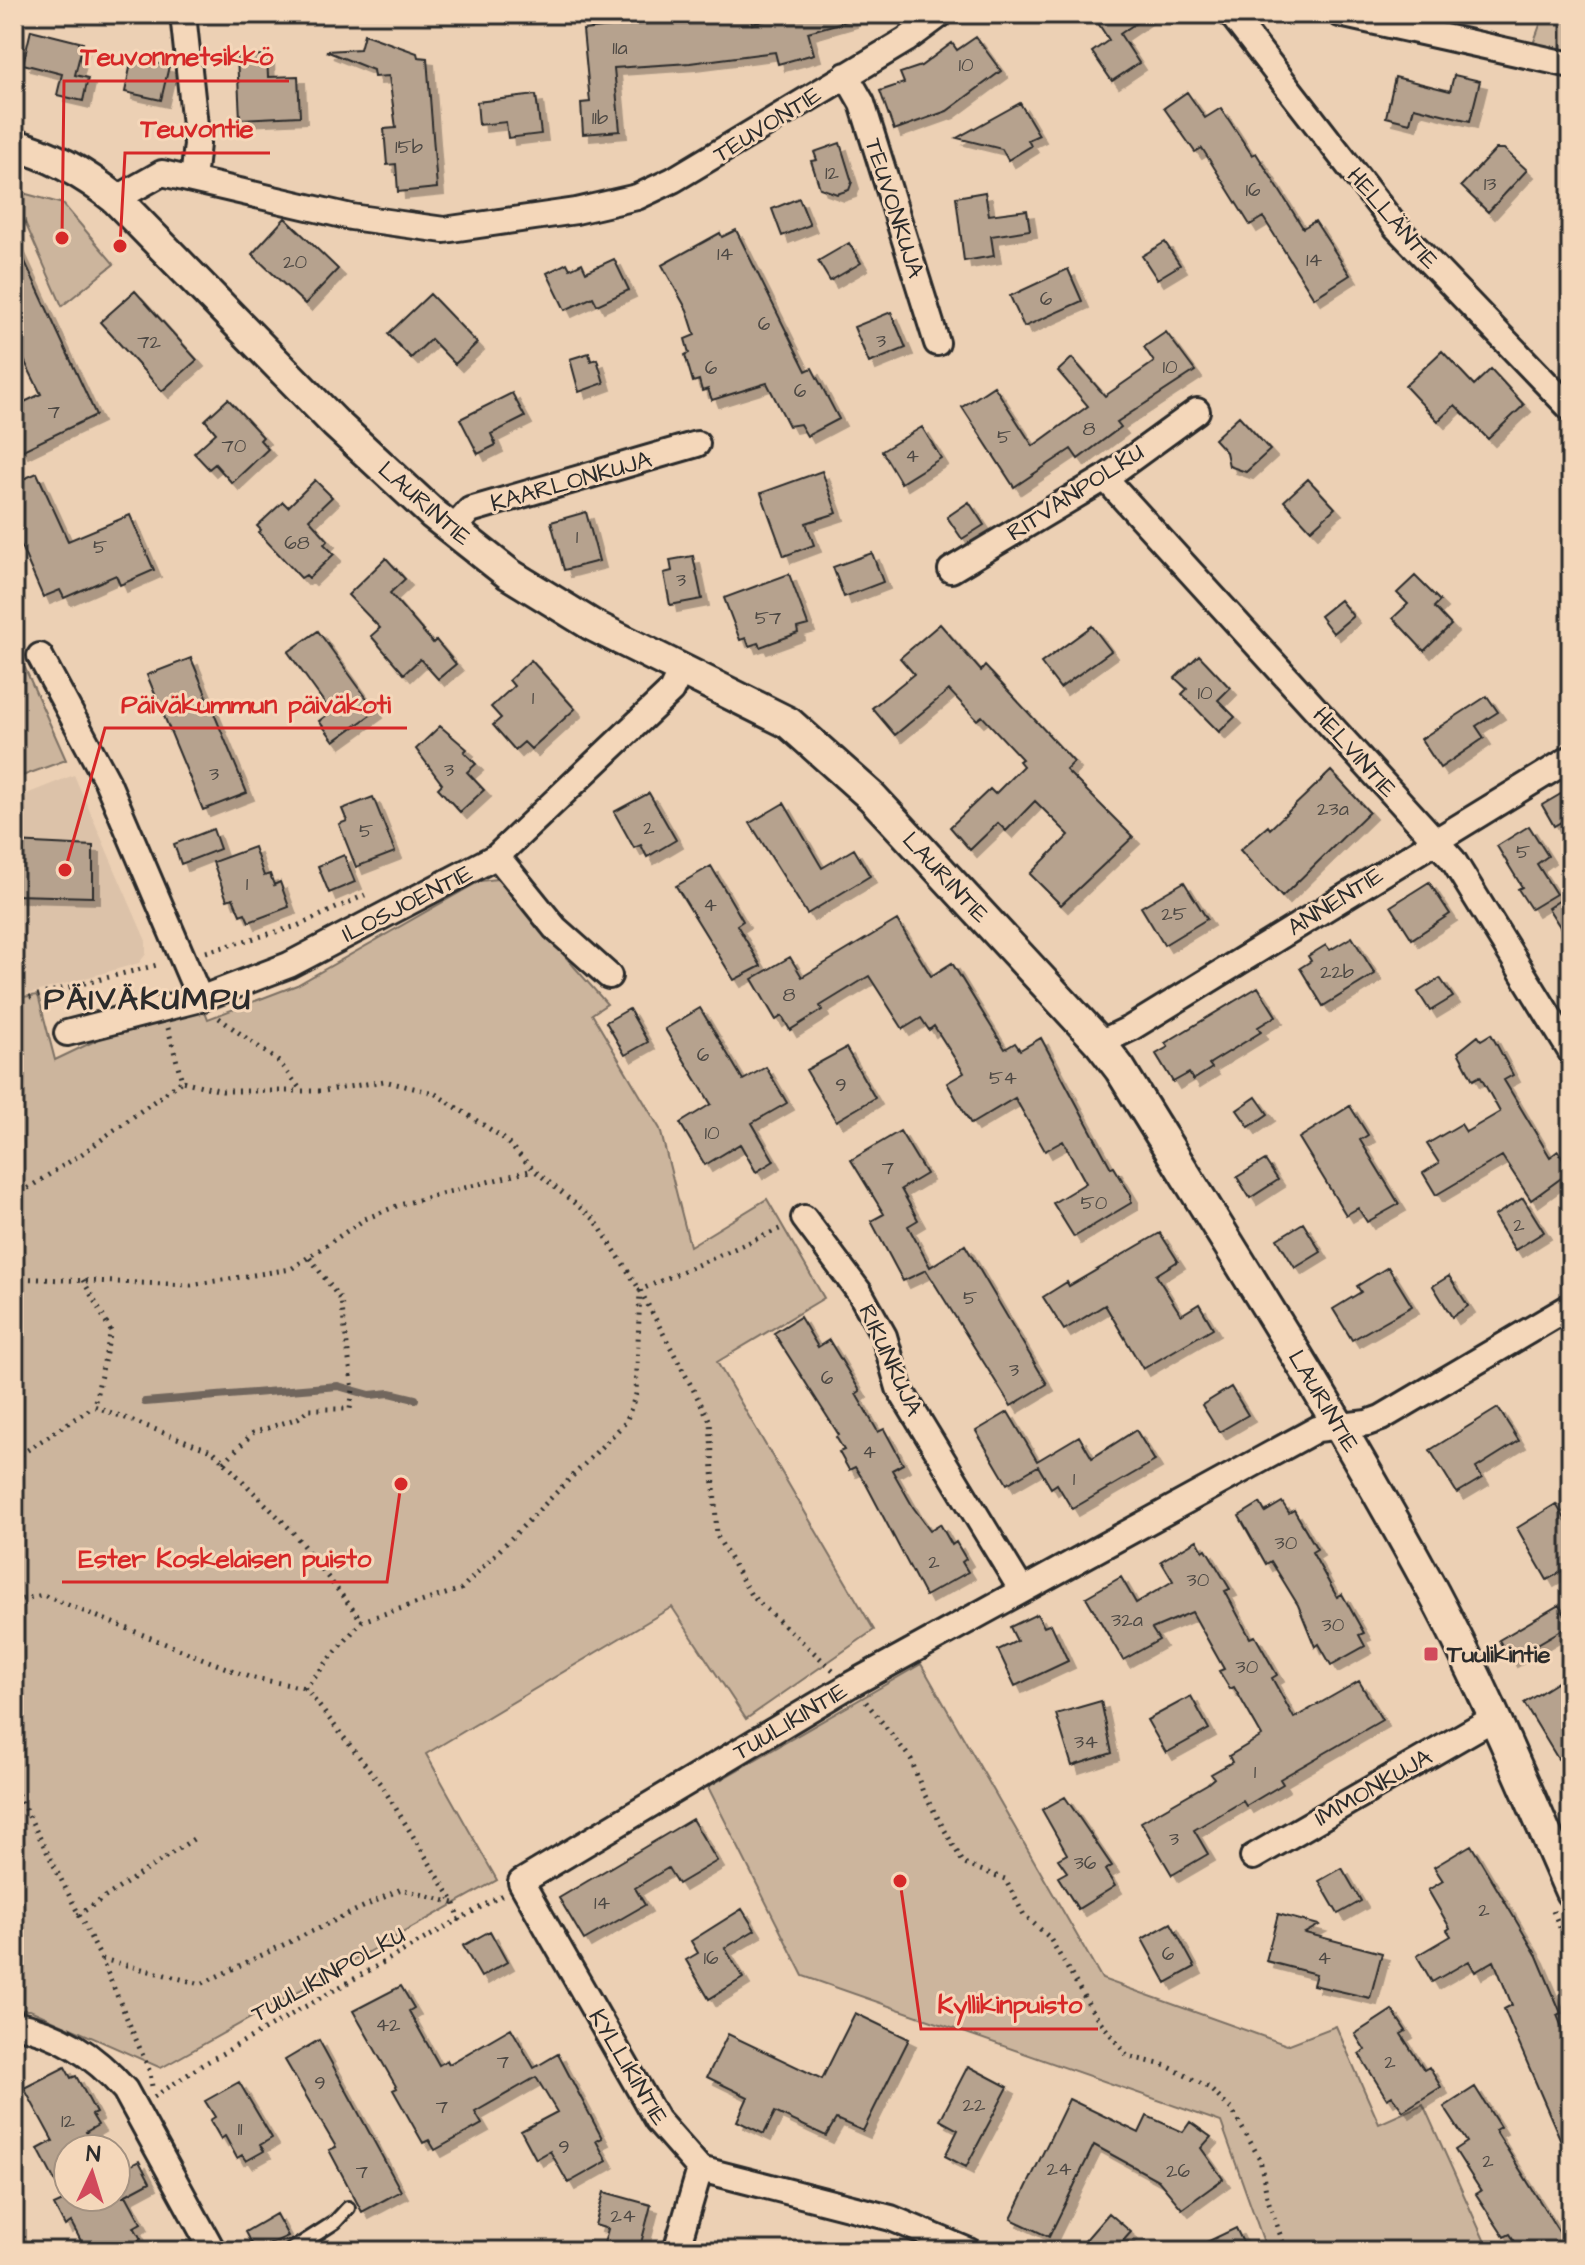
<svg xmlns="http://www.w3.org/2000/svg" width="1585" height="2265" viewBox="0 0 1585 2265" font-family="'Architects Daughter',sans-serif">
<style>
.built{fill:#dcc2a9}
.green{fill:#ccb59d;stroke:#7c7064;stroke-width:2}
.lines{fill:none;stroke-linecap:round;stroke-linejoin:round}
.stream{stroke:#71665d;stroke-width:8}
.building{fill:#b6a28e;stroke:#2b2b2b;stroke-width:2;filter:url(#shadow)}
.service-casing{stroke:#2b2b2b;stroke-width:18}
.minor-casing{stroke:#2b2b2b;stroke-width:30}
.tertiary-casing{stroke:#2b2b2b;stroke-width:36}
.path{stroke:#2b2b2b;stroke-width:5;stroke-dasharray:2 6;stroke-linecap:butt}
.service{stroke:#f4d7ba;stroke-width:12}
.minor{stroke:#f4d7ba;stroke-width:24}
.tertiary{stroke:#f4d7ba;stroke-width:30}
.poi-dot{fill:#d1495b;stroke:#f4d7ba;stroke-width:3}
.labels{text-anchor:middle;stroke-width:6;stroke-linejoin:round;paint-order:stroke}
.number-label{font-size:20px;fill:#4e4944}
.street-label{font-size:24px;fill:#2b2b2b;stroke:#f4d7ba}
.poi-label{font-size:24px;font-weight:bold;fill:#2b2b2b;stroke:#f4d7ba;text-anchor:start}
.district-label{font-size:32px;font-weight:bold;letter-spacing:2px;fill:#2b2b2b;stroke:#f4d7ba}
.leader{fill:none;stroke:#d62828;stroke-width:3}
.callout-dot{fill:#d62828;stroke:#f4d7ba;stroke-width:3}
.callout-label{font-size:26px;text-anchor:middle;font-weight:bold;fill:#d62828;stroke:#f4d7ba;stroke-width:6;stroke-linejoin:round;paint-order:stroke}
</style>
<defs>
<filter id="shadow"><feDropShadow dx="7" dy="7" stdDeviation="0" flood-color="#0004"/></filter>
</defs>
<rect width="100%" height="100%" fill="#ecd0b4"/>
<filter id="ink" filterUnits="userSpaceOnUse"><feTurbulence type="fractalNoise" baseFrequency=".0125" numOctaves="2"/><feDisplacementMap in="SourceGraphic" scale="16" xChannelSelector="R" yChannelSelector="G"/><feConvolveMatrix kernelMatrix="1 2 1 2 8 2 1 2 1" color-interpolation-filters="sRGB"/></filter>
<g filter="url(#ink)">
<path class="built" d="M74,775L146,941V954L139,963L14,998V799Z"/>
<path class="green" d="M1544,14H1571V51L1532,47Z
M19,192L63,204L114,264L62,306L20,211Z
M14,660L25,668L66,760L14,779Z
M497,879L607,1004L592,1014L660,1129L690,1246L767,1199L824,1298L717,1362L874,1630L746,1719L672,1607L426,1754L497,1880L161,2068L30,2010H14V998L38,995L55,1060L145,1017L203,1006L208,1019L297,985L480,881Z
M921,1664L1102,1979L1287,2045L1336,2026L1379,2124L1423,2104L1489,2251H1267L1221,2122L803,1976L708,1787Z"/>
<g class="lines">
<path class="stream" d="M145,1402L338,1386L370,1395L390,1393L415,1399"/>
</g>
<path class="building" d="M736,14H751L752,24L788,14H849L850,20L808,32L814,54L778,64L775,52L690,63L614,68L620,131L583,134L581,103L590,102L583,30Z
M1112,14H1149L1120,34L1139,63L1112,81L1092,52L1109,40L1098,23Z
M31,30L83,43L75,75L88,78L83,101L57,95L62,74L23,64Z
M364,34L417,53L418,57L427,58L437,188L398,192L396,164L387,165L384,129L396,128L389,76L374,77L373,70L326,51L360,49Z
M976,37L1001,71L947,111L894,130L880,91L904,83L900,73L921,66L952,43L957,50Z
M267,55L268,77L298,76L300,116L240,119L237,56Z
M132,58L169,66L161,100L125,92Z
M1454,75L1480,81L1470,121L1414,107L1410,123L1386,117L1395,77L1450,91Z
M1187,92L1205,118L1221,108L1252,155L1256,153L1303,228L1315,221L1350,275L1314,298L1263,217L1250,225L1202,148L1195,152L1164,108Z
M536,95L541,134L508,138L506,122L479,125L477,102Z
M1020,103L1039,135L1028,140L1031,146L1008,160L1002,149L957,138Z
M840,143L852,182L849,190L837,194L820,188L811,161L817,160L814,152Z
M1496,149H1504L1527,170L1488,212L1461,186Z
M985,192L989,215L1027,210L1030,230L991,236L994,256L964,261L956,197Z
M799,198L810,225L782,236L772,209Z
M285,218L338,269L305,304L252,254Z
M736,230L806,371L812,368L839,419L807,436L800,424L789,426L767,383L712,400L708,389L702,391L699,380L693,382L685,355L689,353L685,339L695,335L687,310L662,265L720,233L722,237Z
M14,238L96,415L21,451L14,435V407L41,394L22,356L14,359Z
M1165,242L1180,265L1157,279L1142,256Z
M849,243L861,263L830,281L818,261Z
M614,259L629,290L597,305L593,297L565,310L547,273L567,263L570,269L582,263L586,272Z
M1068,269L1082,301L1024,327L1010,296Z
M135,291L197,360L162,391L100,322Z
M430,294L477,343L455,364L431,339L411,358L388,334Z
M891,312L906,348L869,363L854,327Z
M1166,332L1195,371L1117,422L1121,427L1078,459L1071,449L1014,487L962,407L994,386L1033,446L1088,406L1058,371L1072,358L1105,396L1154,362L1144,347Z
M1442,351L1474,385L1491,369L1524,405L1488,439L1455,405L1438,421L1405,386Z
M589,353L591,361L597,359L604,383L579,392L570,359Z
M512,393L525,417L491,434L496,445L478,454L460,419Z
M228,399L263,437L260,440L268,449L232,483L215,464L209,469L194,453L216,433L205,420Z
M1239,416L1270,450L1246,472L1229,466L1226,452L1214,439Z
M922,427L941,458L901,483L882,451Z
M822,471L837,513L806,523L814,545L784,556L761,493Z
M37,473L68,541L130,515L154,570L120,585L116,575L64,598L60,590L43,597L14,530V483Z
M1308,479L1335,508L1311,530L1284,501Z
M315,480L332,497L309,519L328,540L324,544L334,554L309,578L306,575L301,578L259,533L261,530L257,526L283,502L288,507Z
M969,502L984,525L962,539L947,517Z
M586,512L599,561L564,570L551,522Z
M872,553L883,582L844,597L833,567Z
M693,556L702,599L670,605L664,573L672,571L670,560Z
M386,558L405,579L390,593L433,643L436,640L456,664L438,679L420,659L404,674L371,636L380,628L348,595Z
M789,574L808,625L797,628L798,633L760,647L758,643L749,646L746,638L740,640L724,598Z
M1415,576L1440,601L1434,607L1451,625L1424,651L1393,618L1408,604L1397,593Z
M1340,600L1353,616L1333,633L1320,616Z
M940,624L981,671L985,666L1074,762L1066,770L1133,837L1061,905L1030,874L1069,835L1035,801L1006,831L998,823L970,850L950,827L990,789L995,794L1023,766L1019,761L1022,759L982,716L977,720L949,690L895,735L872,708L914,674L900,658Z
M1092,626L1111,651L1060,688L1041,663Z
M318,631L376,711L334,741L319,721L331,712L288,652Z
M1199,655L1230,688L1218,700L1235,717L1219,732L1182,694L1187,689L1175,678Z
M191,658L247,793L203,810L147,675Z
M531,660L575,709L531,749L524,742L515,750L493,725L501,718L491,707L514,686L509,680Z
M1487,696L1498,712L1476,726L1484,738L1440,768L1421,739Z
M440,726L467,749L464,752L476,764L467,772L484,790L460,812L438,788L442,784L416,749Z
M1331,771L1369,812L1282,897L1240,850L1268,826L1270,829Z
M1571,788V816L1554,826L1542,805Z
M649,793L676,840L647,857L641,845L634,848L614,812Z
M373,797L395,852L356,867L339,824L347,821L342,809Z
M784,803L822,868L854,849L870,876L807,914L750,823Z
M1529,826L1548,856L1537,864L1556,894L1531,909L1518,889L1522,887L1497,846Z
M213,829L220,849L181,864L174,844Z
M14,842L93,846V897L14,895Z
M254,847L264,876L270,874L274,885L280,882L289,907L249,922L245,913L240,915L233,898L227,900L213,862Z
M344,855L355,882L329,893L318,866Z
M711,866L743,921L737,925L761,966L734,980L676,886Z
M1184,882L1207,919L1164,945L1141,907Z
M1429,882L1450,914L1412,939L1391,906Z
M1571,893V944L1548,908Z
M897,920L931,976L952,963L1005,1049L1015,1043L1020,1050L1041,1038L1111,1168L1114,1167L1131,1195V1203L1074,1237L1053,1203L1086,1183L1063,1141L1045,1151L1015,1098L971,1124L947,1083L964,1073L934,1026L929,1030L921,1018L903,1029L869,976L820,1006L822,1010L790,1030L782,1016L776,1020L752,979L790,957L802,977Z
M1352,937L1375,974L1323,1006L1300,968L1311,961L1308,956L1326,945L1330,950Z
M1440,978L1453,997L1430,1011L1418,992Z
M1258,987L1276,1016L1258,1027L1261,1032L1209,1064L1212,1068L1193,1080L1189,1073L1173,1082L1156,1054L1168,1047L1165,1043Z
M700,1008L743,1080L766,1067L787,1103L752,1123L774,1161L756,1172L740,1144L705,1165L680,1123L711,1104L665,1029Z
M629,1009L648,1042L625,1055L606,1022Z
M1491,1034L1513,1075L1504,1080L1550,1157L1558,1151L1571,1171L1531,1200L1502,1156L1436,1195L1423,1173L1439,1163L1427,1144L1461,1124L1466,1132L1500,1112L1480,1076L1473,1080L1458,1052L1478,1036L1481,1040Z
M846,1048L875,1098L836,1121L806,1070Z
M1256,1097L1268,1114L1249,1127L1237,1110Z
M1350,1106L1368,1135L1360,1140L1399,1204L1367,1222L1358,1208L1346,1215L1299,1138Z
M900,1131L926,1174L901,1189L918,1220L908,1226L930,1267L965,1245L1047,1384L1011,1406L926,1270L903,1281L871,1221L884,1214L851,1160Z
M1265,1160L1278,1180L1250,1198L1237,1177Z
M1523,1198L1544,1232L1515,1250L1494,1216Z
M1303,1223L1321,1252L1295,1268L1277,1239Z
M1160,1233L1178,1261L1156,1275L1181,1315L1199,1304L1213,1328L1143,1369L1105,1305L1064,1330L1043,1297L1067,1282L1069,1286Z
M1388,1267L1412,1306L1352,1340L1333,1309L1361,1292L1357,1286Z
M1449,1276L1468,1306L1452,1317L1433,1286Z
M800,1317L818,1347L829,1340L860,1391L856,1394L878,1432L884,1429L903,1464L892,1470L913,1507L930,1530L940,1524L952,1545L956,1542L966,1559L962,1562L968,1572L925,1596L866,1484L855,1467L849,1470L839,1452L844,1450L836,1437L839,1435L774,1333Z
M1231,1387L1248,1415L1219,1432L1202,1405Z
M1498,1408L1519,1441L1476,1468L1482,1478L1457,1493L1430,1450Z
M1008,1412L1037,1461L1079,1436L1092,1458L1136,1430L1155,1461L1072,1509L1057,1484L1051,1488L1038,1466L1007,1484L976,1431Z
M1282,1502L1289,1513L1294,1510L1317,1549L1312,1552L1337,1597L1342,1594L1364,1633L1359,1635L1365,1646L1331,1665L1319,1644L1315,1647L1298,1605L1271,1561L1266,1564L1239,1516L1260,1503L1265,1512Z
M1556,1504L1571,1529V1566L1547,1580L1517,1528Z
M1197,1540L1203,1551L1206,1549L1230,1589L1225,1591L1250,1638L1255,1636L1277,1675L1272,1678L1294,1718L1359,1681L1382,1720L1280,1779L1283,1784L1246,1806L1243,1801L1194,1830L1208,1854L1172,1875L1141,1822L1207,1784L1214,1778L1211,1774L1232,1762L1229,1756L1262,1736L1234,1687L1230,1689L1219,1671L1224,1669L1192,1612L1152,1629L1159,1640L1123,1660L1086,1597L1121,1577L1136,1603L1173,1581L1161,1561Z
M1559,1605L1570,1625L1510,1660L1499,1640Z
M1037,1614L1044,1627L1051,1624L1068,1661L1015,1686L998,1650L1017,1641L1010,1627Z
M1564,1678L1571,1688V1752L1558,1759L1524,1703Z
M1191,1696L1209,1729L1166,1753L1147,1720Z
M1101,1701L1112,1753L1072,1766L1056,1714Z
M1065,1797L1112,1866L1105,1870L1115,1886L1078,1909L1058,1877L1067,1872L1058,1859L1067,1854L1042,1810Z
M692,1819L717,1861L678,1884L668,1868L635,1888L645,1905L584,1940L559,1898Z
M1471,1845L1537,1956L1561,2013L1557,2015L1571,2049V2164L1504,2009L1512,2005L1494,1961L1475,1972L1469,1961L1432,1982L1417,1956L1451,1936L1447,1930L1450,1928L1428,1890L1443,1881L1434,1867Z
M1342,1868L1361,1901L1338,1914L1319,1881Z
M742,1909L755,1930L725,1948L743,1978L709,1999L686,1960L698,1953L691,1941Z
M1278,1914L1319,1925L1305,1933L1382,1953L1370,1998L1313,1985L1316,1974L1266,1961Z
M1171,1923L1195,1967L1166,1983L1142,1939Z
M490,1931L507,1962L481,1977L463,1946Z
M401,1986L414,2008L409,2011L439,2065L447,2060L449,2064L511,2028L534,2068L558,2054L602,2138L596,2141L607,2161L568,2183L550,2151L536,2159L521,2131L557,2112L536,2077L475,2112L482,2124L435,2150L429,2140L423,2143L393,2090L397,2088L353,2011Z
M1392,2010L1406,2031L1401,2034L1424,2070L1429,2067L1441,2087L1403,2111L1392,2096L1387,2099L1359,2054L1365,2050L1355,2034Z
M855,2013L909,2039L863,2131L836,2119L826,2136L775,2112L764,2134L737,2121L748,2097L707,2077L728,2034L822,2079Z
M319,2040L401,2191L362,2212L329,2150L336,2147L285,2060Z
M968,2066L1008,2087L966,2167L945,2156L958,2130L940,2120Z
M65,2067L71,2078L76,2076L96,2113L92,2115L98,2125L86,2132L95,2149H68V2198L116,2197V2173L139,2161L150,2182L122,2197H127L141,2223L134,2227L141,2239L119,2251H91L86,2242L82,2243L71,2222L65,2226L54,2205L65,2200L38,2149L53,2141L24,2088Z
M239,2082L272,2138L260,2145L264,2151L246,2161L242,2155L237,2158L225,2136L221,2139L210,2120L215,2117L205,2101Z
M1475,2087L1500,2127L1495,2130L1571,2251H1521L1510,2234L1504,2237L1476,2194L1481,2191L1455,2150L1467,2142L1444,2107Z
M1069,2099L1139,2133L1147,2116L1183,2132L1190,2122L1211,2137L1201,2148L1223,2179L1182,2209L1158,2180L1094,2145L1049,2237L1011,2219Z
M604,2192L651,2205L639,2251H602L608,2229L595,2225Z
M1109,2213L1131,2232L1114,2251H1076Z
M276,2214L288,2236L255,2251L245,2232Z
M1236,2228L1247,2251H1188Z"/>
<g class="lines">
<defs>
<path id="service" d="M290,2251L335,2222L348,2208"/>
<path id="minor" d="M183,14L197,144L193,180
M1231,14L1396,227L1571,409
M1340,14L1571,65
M846,75L862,103L937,343
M116,199L162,173L351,217L444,230L576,211L637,197L673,180L906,40L941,14
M1105,478L1453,860L1571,1052
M453,529L470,510L697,444
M951,570L1105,478L1197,411
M40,656L107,781L200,999
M497,856L555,928L609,976
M67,1033L200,999L289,965L497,856L671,691L682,668
M1100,1043L1131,1028L1571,758
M804,1218L860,1293L884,1336L899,1388L1021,1589
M1253,1857L1494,1718
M14,2024C60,2033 93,2054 125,2090L213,2251
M676,2251L700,2169
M969,2251L891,2218L700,2169L657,2120L521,1882L850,1685L1317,1429L1367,1423L1381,1418L1571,1306"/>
<path id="tertiary" d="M14,145C53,155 85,174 116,199L335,423L433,514L509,574L592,625L789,723L872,797L1100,1043L1120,1069C1224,1238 1331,1404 1426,1579C1481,1680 1525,1787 1571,1892"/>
</defs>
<use href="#service" class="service-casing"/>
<use href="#minor" class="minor-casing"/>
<use href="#tertiary" class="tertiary-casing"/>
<path class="path" d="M206,952L297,926L365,895
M14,1001L161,964
M219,1018L279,1062L301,1090
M168,1028L182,1081L222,1091H324L384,1081L434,1093L502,1137L534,1170L595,1220L640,1290L710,1421L717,1536L751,1595L833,1670
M14,1197L83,1153L182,1081
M14,1278L191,1285L291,1269L365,1219L399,1205L533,1170
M83,1280L111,1331L94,1406L214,1452L291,1530L362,1621
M14,1459L94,1406
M224,1462L253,1433L298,1418L309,1409H350L353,1390L341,1300L309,1257
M14,1601L43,1595L249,1677L305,1688
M866,1702L911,1759L923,1792L964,1864L1005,1879L1024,1915L1049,1937L1093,2012L1127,2056L1167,2066L1208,2087L1232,2110L1260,2159L1267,2197L1286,2251
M14,1787L101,1958L150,2072L152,2087
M1553,1911L1571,1953
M78,1915L198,1836
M460,1921L455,1904L382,1786L305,1688L362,1621L461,1589L626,1422L636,1394L640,1290L784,1227
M102,1959L201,1984L401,1889L454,1903
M154,2097L202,2065L504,1894"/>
<use href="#service" class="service"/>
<use href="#minor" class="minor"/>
<use href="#tertiary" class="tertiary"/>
</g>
</g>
<rect class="poi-dot" x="1423" y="1646" width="16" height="16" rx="4"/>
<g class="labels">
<g class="number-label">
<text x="620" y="54">11a</text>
<text x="966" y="71">10</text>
<text x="600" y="124">11b</text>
<text x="409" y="153">15b</text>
<text x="832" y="179">12</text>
<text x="1490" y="190">13</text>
<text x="1253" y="196">16</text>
<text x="725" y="260">14</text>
<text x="1314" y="266">14</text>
<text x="295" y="268">20</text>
<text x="1046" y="305">6</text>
<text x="764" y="330">6</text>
<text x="881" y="347">3</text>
<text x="149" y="348">72</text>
<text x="1170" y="373">10</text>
<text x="711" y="374">6</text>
<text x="800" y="397">6</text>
<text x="54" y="418">7</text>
<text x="1089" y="435">8</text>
<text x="1004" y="443">5</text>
<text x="234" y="452">70</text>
<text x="912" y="462">4</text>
<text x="577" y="543">1</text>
<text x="297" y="549">68</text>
<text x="100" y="553">5</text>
<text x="681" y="586">3</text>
<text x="768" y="624">57</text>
<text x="1205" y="699">10</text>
<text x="533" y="704">1</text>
<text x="449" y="776">3</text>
<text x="214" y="780">3</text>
<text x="1333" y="815">23a</text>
<text x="649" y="834">2</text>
<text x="366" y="837">5</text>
<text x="1523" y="858">5</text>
<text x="247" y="890">1</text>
<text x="710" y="911">4</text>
<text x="1174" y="920">25</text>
<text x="1337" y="978">22b</text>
<text x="789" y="1001">8</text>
<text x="703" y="1061">6</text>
<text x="1003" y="1084">54</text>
<text x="841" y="1091">9</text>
<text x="712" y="1139">10</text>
<text x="888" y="1174">7</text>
<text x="1094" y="1209">50</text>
<text x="1519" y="1231">2</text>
<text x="970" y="1304">5</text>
<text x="1014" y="1376">3</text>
<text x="827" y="1384">6</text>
<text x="869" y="1458">4</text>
<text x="1074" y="1485">1</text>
<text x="1286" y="1549">30</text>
<text x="934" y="1568">2</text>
<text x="1198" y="1586">30</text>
<text x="1127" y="1626">32a</text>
<text x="1333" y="1631">30</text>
<text x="1247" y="1673">30</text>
<text x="1086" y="1748">34</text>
<text x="1255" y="1778">1</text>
<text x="1174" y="1845">3</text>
<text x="1085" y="1869">36</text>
<text x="602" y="1909">14</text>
<text x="1484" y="1916">2</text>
<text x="1168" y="1960">6</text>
<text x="711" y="1964">16</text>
<text x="1324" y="1964">4</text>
<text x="388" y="2031">42</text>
<text x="503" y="2068">7</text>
<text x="1390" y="2068">2</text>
<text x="320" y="2089">9</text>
<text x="974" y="2111">22</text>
<text x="442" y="2113">7</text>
<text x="68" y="2127">12</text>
<text x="240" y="2135">11</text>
<text x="564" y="2153">9</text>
<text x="1488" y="2167">2</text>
<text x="1059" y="2175">24</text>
<text x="1178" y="2177">26</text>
<text x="362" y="2178">7</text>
<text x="623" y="2222">24</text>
</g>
<g class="street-label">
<text transform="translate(767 124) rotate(-32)" y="8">TEUVONTIE</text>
<text transform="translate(895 208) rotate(72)" y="8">TEUVONKUJA</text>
<text transform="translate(1393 218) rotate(49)" y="8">HELLÄNTIE</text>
<text transform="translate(571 481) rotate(-16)" y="8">KAARLONKUJA</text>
<text transform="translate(1075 492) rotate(-33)" y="8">RITVANPOLKU</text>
<text transform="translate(425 503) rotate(41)" y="8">LAURINTIE</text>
<text transform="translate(1355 752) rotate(48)" y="8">HELVINTIE</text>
<text transform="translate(946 877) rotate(47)" y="8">LAURINTIE</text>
<text transform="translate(1335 901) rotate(-32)" y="8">ANNENTIE</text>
<text transform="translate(407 903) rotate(-27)" y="8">ILOSJOENTIE</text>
<text transform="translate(891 1360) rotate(65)" y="8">RIKUNKUJA</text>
<text transform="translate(1324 1401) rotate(59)" y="8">LAURINTIE</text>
<text transform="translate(790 1721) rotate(-31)" y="8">TUULIKINTIE</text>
<text transform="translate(1373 1787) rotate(-30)" y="8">IMMONKUJA</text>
<text transform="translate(328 1974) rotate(-29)" y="8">TUULIKINPOLKU</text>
<text transform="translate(629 2067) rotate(59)" y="8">KYLLIKINTIE</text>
</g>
<g class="poi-label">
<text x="1447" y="1662">Tuulikintie</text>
</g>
<g class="district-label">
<text x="148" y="1009">PÄIVÄKUMPU</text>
</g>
</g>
<path class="leader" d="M62 238L64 81H289M120 246L125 153H270M65 870L105 728H407M401 1484L387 1582H62M900 1881L921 2029H1098"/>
<g class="callout-dot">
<circle cx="62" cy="238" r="8"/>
<circle cx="120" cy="246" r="8"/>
<circle cx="65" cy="870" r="8"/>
<circle cx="401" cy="1484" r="8"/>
<circle cx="900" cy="1881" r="8"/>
</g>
<g class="callout-label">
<text x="177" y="65">Teuvonmetsikkö</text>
<text x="197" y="137">Teuvontie</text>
<text x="256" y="713">Päiväkummun päiväkoti</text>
<text x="225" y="1567">Ester Koskelaisen puisto</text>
<text x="1010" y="2013">Kyllikinpuisto</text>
</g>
<rect width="1585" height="2265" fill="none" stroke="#f4d7ba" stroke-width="48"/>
<rect x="24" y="24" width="1537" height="2217" fill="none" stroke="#2b2b2b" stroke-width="3" filter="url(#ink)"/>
<g transform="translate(92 2173) rotate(4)"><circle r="38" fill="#f4d7ba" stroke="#a49281" stroke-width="2"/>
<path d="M0-6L14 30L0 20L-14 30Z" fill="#d1495b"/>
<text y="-12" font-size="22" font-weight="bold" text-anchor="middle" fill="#2b2b2b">N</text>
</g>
</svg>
